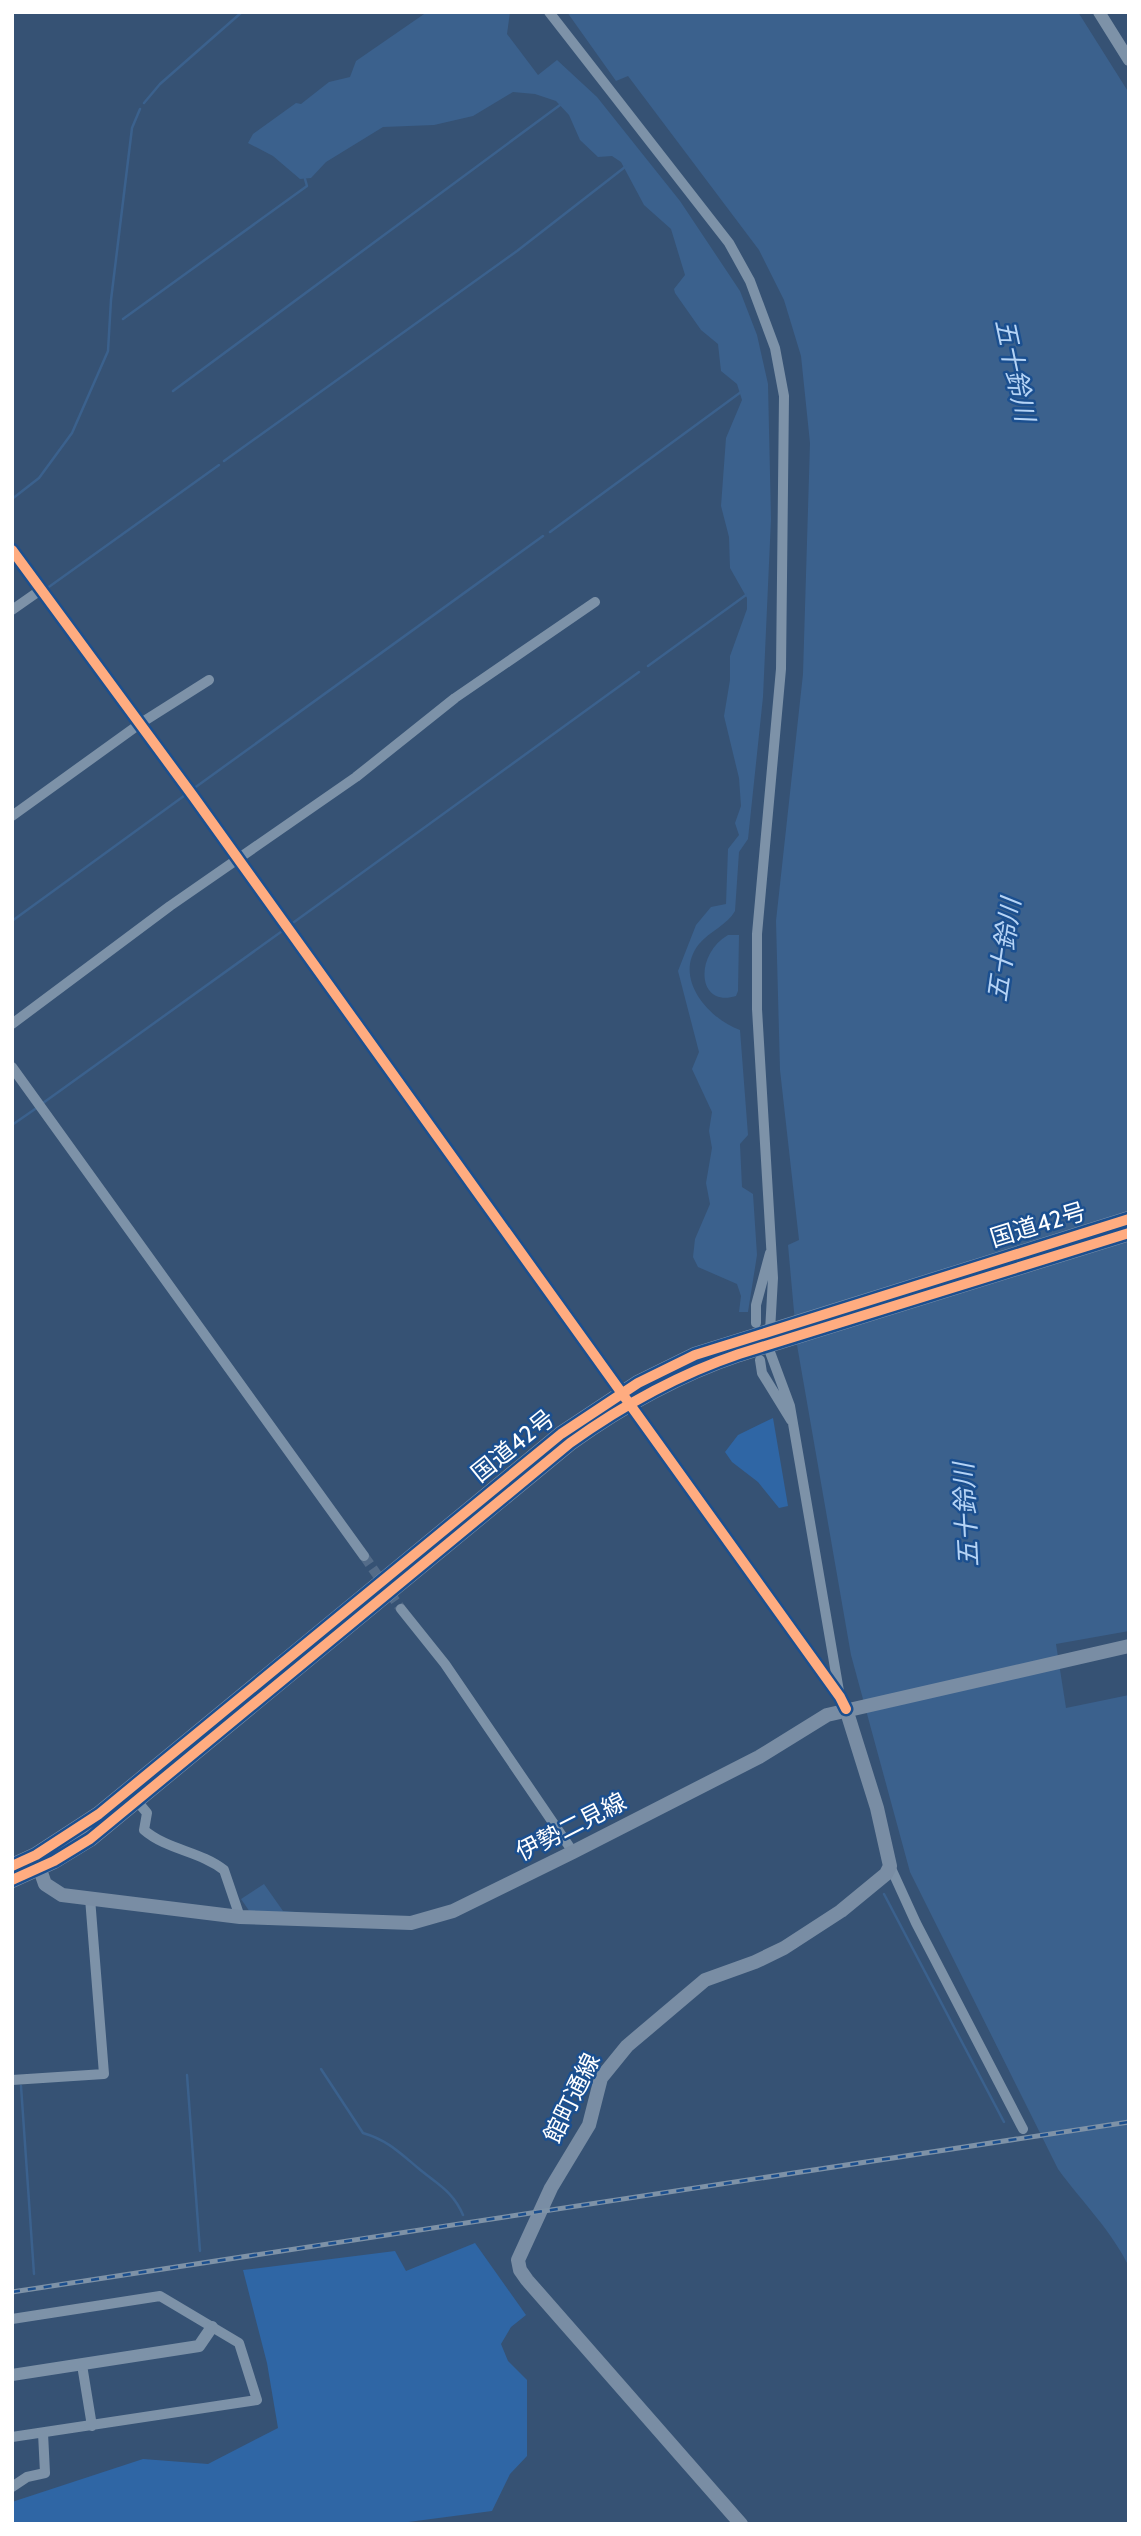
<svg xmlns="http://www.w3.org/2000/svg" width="1141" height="2536" viewBox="0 0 1141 2536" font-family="Cabin,'Noto Sans JP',sans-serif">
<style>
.green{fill:#2f66a5}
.water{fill:#3b618d}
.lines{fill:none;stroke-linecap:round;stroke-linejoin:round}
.stream{stroke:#3b618d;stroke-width:2.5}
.minor-tunnel{stroke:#546c89;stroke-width:10;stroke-dasharray:10 5;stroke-linecap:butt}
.minor{stroke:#7d92a8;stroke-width:10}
.tertiary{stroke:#7d92a8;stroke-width:12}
.secondary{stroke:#798da4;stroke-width:14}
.trunk{stroke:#7e90a7;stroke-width:16}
.rail-casing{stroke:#7e92a7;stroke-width:5}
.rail{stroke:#1b4f8f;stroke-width:2.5;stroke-dasharray:8;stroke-linecap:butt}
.cycleway-casing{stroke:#1b4f8f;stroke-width:15}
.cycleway{stroke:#ffac80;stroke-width:10}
.labels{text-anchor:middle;stroke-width:5;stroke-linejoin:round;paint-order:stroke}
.street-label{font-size:24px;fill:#fff;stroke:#1b4f8f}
.water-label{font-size:26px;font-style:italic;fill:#b5d3f5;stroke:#1b4f8f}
</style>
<rect width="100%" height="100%" fill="#365274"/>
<path class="green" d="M773,1418L788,1506L779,1508L758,1482L732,1462L725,1452L738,1435Z
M475,2243L526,2315L511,2327L501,2344L508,2361L527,2380V2456L510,2474L492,2511L393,2524H12V2502L143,2459L208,2464L278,2428L267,2363L243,2270L395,2251L406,2271Z"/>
<path class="water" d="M427,12H510L507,34L538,75L557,60L597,97L680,201L740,291L757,335L768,384L771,519L763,697L748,839L739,852L735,911C728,924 709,932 699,944C672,978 709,1019 740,1030L748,1135L740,1144L742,1187L753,1194L757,1255L748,1312H739L741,1296L737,1284L698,1267L693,1257L695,1239L710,1204L706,1183L712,1148L709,1131L712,1112L692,1069L699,1052L678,971L696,925L711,907L726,904L728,849L739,835L735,823L741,806L739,778L724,716L730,680V656L747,609V598L730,568L729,537L721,506L726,438L742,400L737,384L721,371L718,344L701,330L675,293L674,289L685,275L671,229L644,205L621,162L612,156L598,157L580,140L569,115L556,101L535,94L513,92L473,116L434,125L383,127L326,162L311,178L300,179L273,156L248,143L253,134L296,103L301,104L329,82L350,77L356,61Z
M567,12H1078L1129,93V1631L1056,1644L1066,1708L1129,1695V2267C1112,2231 1082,2202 1058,2169L910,1872L851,1655L797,1345L788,1245L799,1240L780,1070L776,921L803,674L810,443L801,356L784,300L759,250L628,76L616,81Z
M728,935H739L738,991L736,996C697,1008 694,955 728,935Z
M264,1884L283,1911L308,1913L252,1915L241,1899Z"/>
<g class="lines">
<path class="stream" d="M144,103L160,84L242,12
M123,319L307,186L305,179
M173,391L560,105
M224,461L517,251L625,167
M12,499L39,478L72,433L108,351L111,300L132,128L140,109
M550,532L741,392
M46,589L219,465
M648,666L746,595
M193,789L543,536
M12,921L188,793
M290,925L639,672
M43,1103L285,929
M12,1125L38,1107
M884,1894L1004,2122
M321,2069L363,2133C387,2140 399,2152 418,2168C437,2184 453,2191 463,2215
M187,2075L200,2251
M21,2086L34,2274"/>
<path class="minor-tunnel" d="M607,1375L643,1422
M364,1556L401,1609"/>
<path class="minor" d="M549,12L729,243L750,281L775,348L784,396L781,669L757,934V1009L773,1278L770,1331
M12,550L193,796L607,1375
M12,610L42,589
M12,816L141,723L209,680
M12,1024L170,906L356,777L455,698L595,602
M12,1067L364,1556
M756,1323V1305L770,1253
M767,1344L790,1406L840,1697
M760,1360L762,1373L791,1420
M643,1422L838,1693
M401,1609L445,1664L573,1852
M137,1801L147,1813L144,1830C167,1850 200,1851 224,1870L240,1917
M890,1866L916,1923L1023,2129
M12,2080L104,2074L90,1898
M12,2319L160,2296L239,2343L257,2400L12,2437
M82,2365L92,2426
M12,2487L27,2477L45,2473L43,2433"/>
<path class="tertiary" d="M1099,12L1129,60
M12,2375L199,2346L212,2327"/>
<path class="secondary" d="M36,1858L45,1884L62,1895L240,1917L411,1923L453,1911L573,1852L759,1757L827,1715L1129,1646
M741,2524L527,2280L520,2270L518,2260L551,2188L589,2125L601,2078L627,2046L705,1980L755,1962L784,1948L841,1911L886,1874L890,1866L877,1808L846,1709"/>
<path class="trunk" d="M12,1866L36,1855L99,1814L561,1434L638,1383L695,1355L1129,1219
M12,1880L54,1861L90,1839L570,1443C623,1405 677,1375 739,1354L1129,1233"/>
<defs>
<path id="rail" d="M12,2292L1129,2122"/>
</defs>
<use href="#rail" class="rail-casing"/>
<use href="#rail" class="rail"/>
<defs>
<path id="cycleway" d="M12,550L193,796L840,1697L846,1709
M12,1866L36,1855L99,1814L561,1434L638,1383L695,1355L1129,1219
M12,1880L54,1861L90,1839L570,1443C623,1405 677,1375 739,1354L1129,1233"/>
</defs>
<use href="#cycleway" class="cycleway-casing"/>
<use href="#cycleway" class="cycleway"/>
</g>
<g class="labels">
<g class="street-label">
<text transform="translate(1038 1225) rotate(-17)" y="8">国道42号</text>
<text transform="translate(513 1446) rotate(-39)" y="8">国道42号</text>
<text transform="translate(571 1827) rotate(-27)" y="8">伊勢二見線</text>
<text transform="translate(572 2098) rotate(-64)" y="8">館町通線</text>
</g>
<g class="water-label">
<text transform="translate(1015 370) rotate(78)" y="9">五十鈴川</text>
<text transform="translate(1004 950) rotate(-82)" y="9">五十鈴川</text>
<text transform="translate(966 1515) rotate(-93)" y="9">五十鈴川</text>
</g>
</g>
<rect width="1141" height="2536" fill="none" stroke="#ffffff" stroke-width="28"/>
</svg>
